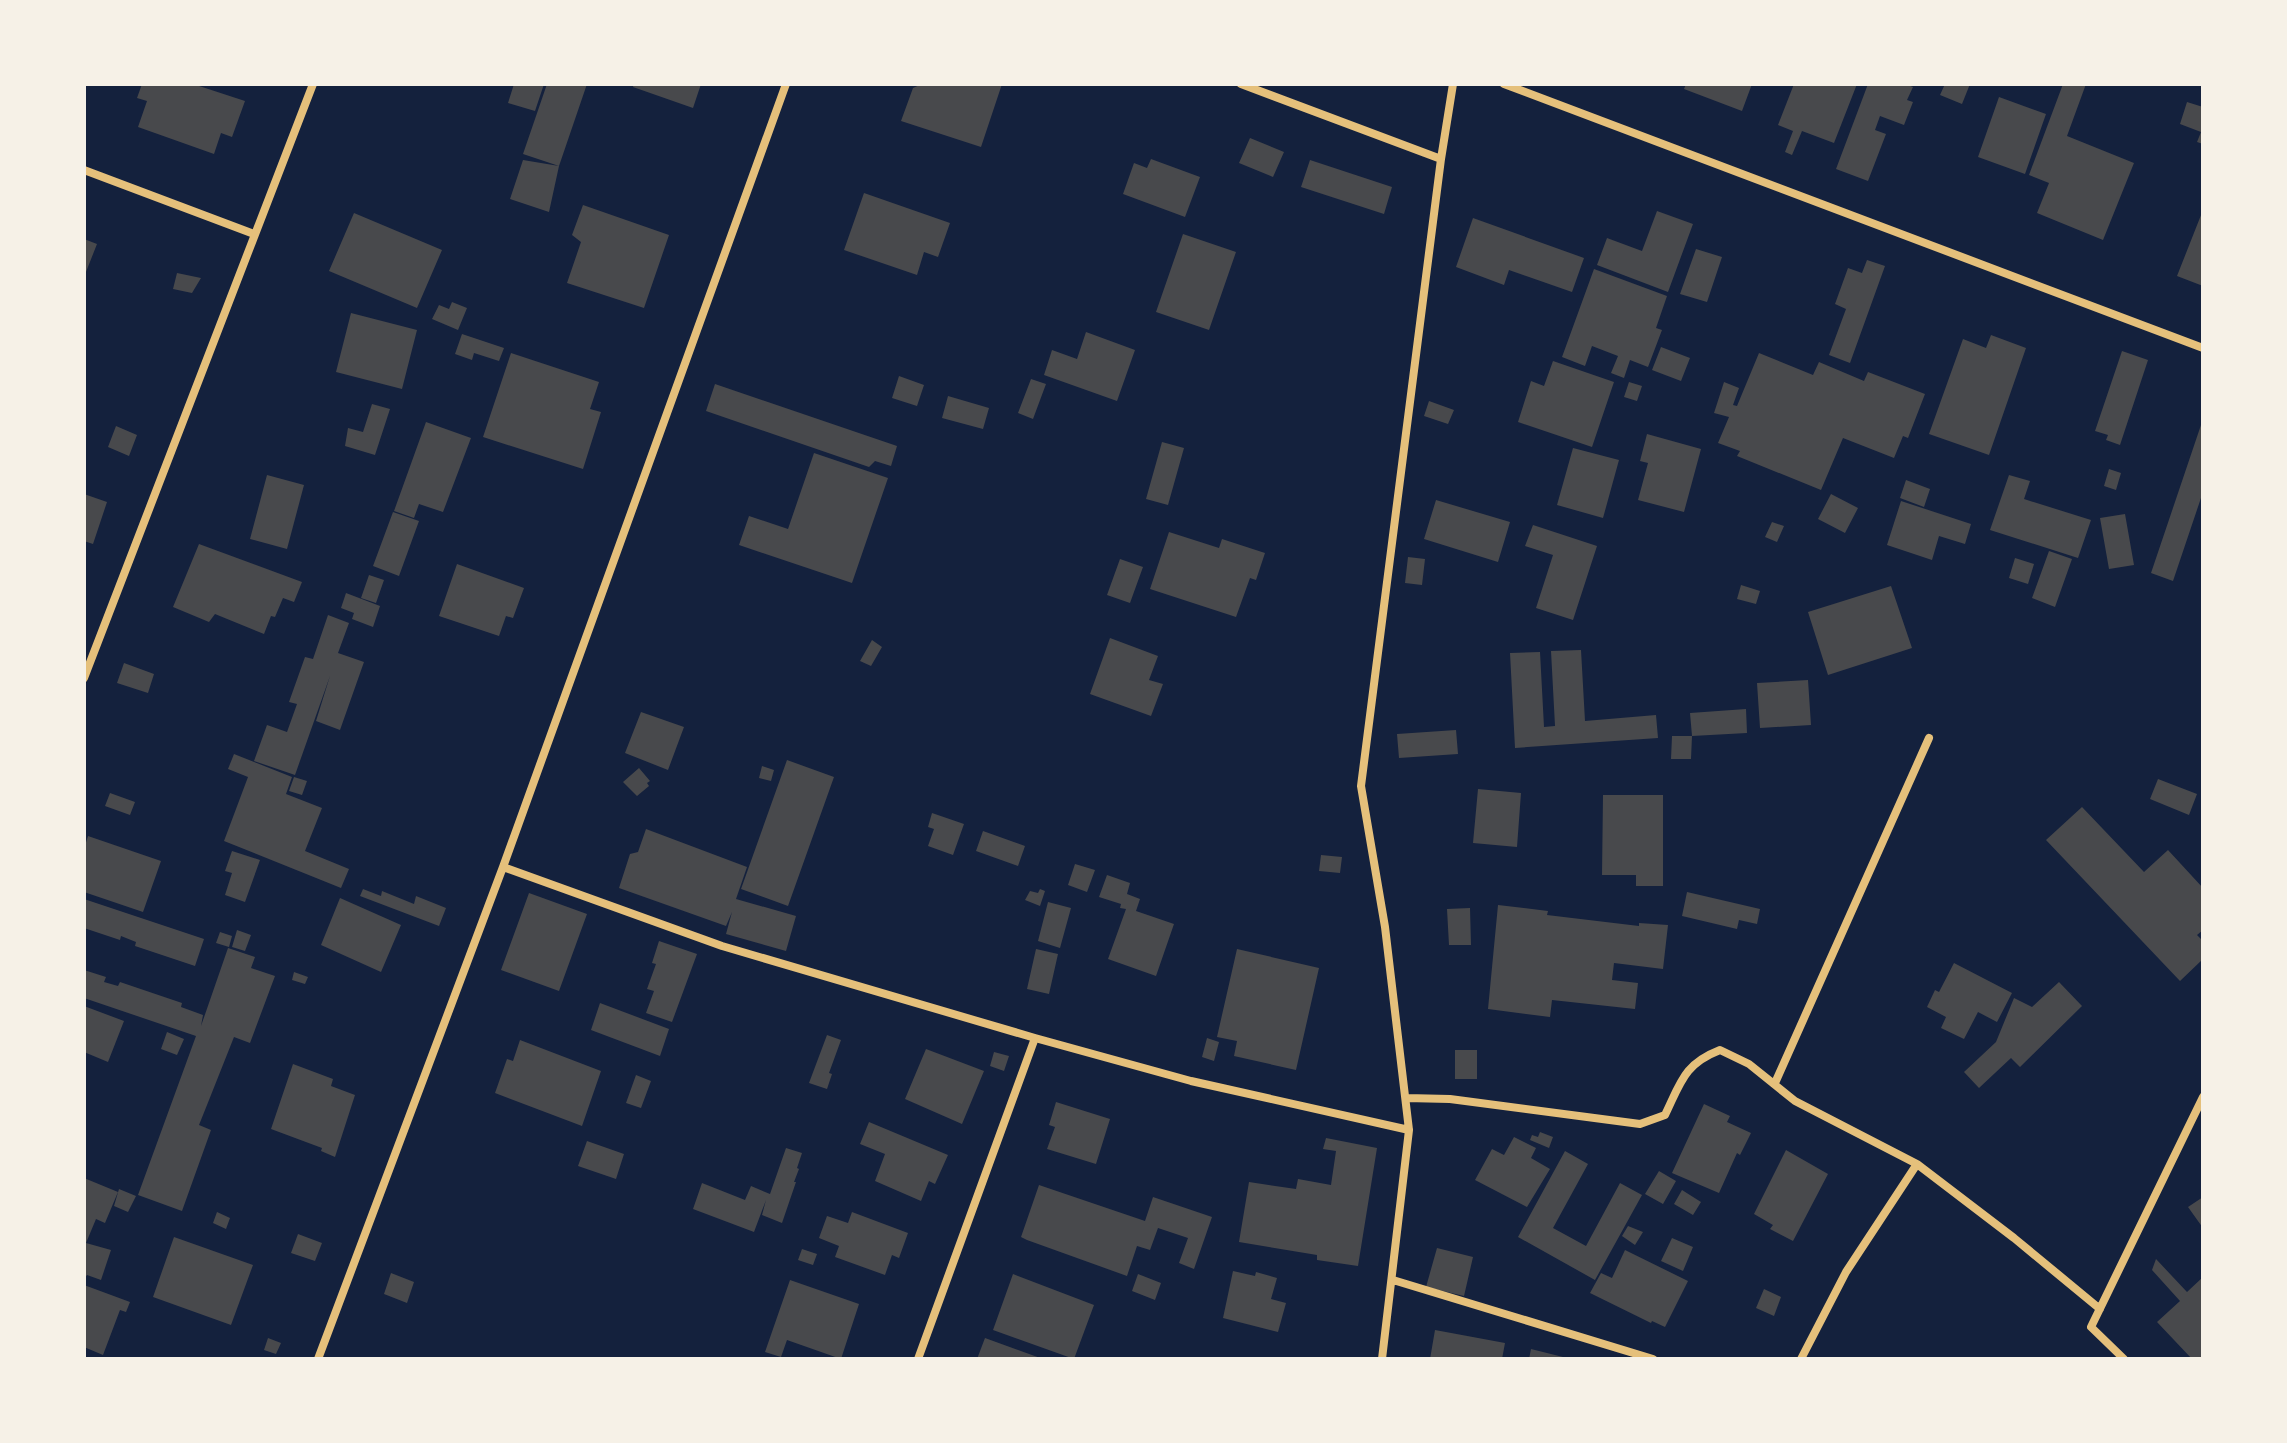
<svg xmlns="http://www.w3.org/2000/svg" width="2287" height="1443" viewBox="0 0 2287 1443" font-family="'Source Sans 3',sans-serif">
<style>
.building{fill:#48494c}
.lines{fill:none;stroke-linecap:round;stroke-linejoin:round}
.minor{stroke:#e5c07b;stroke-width:8}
</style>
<rect width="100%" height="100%" fill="#14213d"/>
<path class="building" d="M142,84H193L245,101L232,137L221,133L214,154L138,127L147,101L137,98Z
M514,84H544L535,111L508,103Z
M547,84H587L559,166L523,154Z
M634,84H701L693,108L633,87Z
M922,84H1002L981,147L901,121L913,88Z
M1686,84H1752L1742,111L1684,89Z
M1794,84H1857L1834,143L1802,131L1792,155L1785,152L1793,131L1778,125Z
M1868,84H1905L1913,87L1907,100L1913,102L1904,125L1880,116L1875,130L1886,134L1868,181L1836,169Z
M1945,84H1970L1962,104L1940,95Z
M2063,84H2086L2067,136L2134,163L2103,240L2037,213L2049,183L2029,175Z
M1999,97L2046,114L2025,174L1978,157Z
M2187,102L2203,107V144L2197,142L2201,132L2180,124Z
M1250,138L1284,152L1273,177L1239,163Z
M1151,159L1200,177L1185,217L1123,194L1134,163L1147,168Z
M523,160L559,166L549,212L510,199Z
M1310,160L1392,187L1384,214L1301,187Z
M864,193L950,223L938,257L924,252L917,275L844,250Z
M583,205L669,235L644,308L567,283L581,242L572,235Z
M2203,210V286L2177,276Z
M1657,211L1693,224L1668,292L1597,265L1607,238L1642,251Z
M354,213L442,250L417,308L329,271Z
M1473,218L1584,258L1572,292L1509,270L1504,285L1456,267Z
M1183,234L1236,252L1209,330L1156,312Z
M84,239L97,244L84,277Z
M1696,249L1722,257L1707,302L1680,294Z
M1867,260L1885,266L1850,363L1829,355L1846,309L1835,304L1848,268L1862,273Z
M1594,269L1667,296L1656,328L1662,330L1648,367L1630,360L1624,378L1611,373L1618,356L1592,346L1585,366L1562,357Z
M177,273L201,278L192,293L173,289Z
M452,302L467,308L458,330L432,319L439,305L449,309Z
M351,313L417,330L402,389L336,372Z
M1086,332L1135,350L1117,401L1044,375L1052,350L1077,359Z
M462,334L504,348L499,361L474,353L472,360L455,354Z
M1991,335L2026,348L1989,455L1929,434L1963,339L1986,348Z
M1661,347L1690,358L1681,381L1652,370Z
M2122,351L2148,360L2120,445L2106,440L2108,435L2095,431Z
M511,353L599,382L590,409L601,412L583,469L483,437Z
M1759,353L1813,375L1819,362L1864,381L1868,372L1925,394L1908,438L1903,436L1894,458L1843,438L1821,490L1737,456L1740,451L1718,443L1729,417L1714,413L1724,382L1739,388L1733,405L1737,406Z
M1553,361L1614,382L1592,447L1518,422L1531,381L1544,386Z
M899,376L924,385L917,406L892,398Z
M1031,379L1046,384L1033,419L1018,413Z
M1629,382L1642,386L1637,401L1624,397Z
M715,384L897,446L891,466L875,461L869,467L706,411Z
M948,396L989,408L983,429L942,418Z
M1429,401L1454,410L1448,424L1424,416Z
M372,404L390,409L375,455L345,446L348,428L363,432Z
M426,422L471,438L443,512L419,504L414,518L394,511Z
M2202,422L2203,492L2173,581L2151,573Z
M116,426L137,435L129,456L108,447Z
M1647,434L1701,449L1684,512L1638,500L1648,463L1640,461Z
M1162,442L1184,448L1168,505L1146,499Z
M1573,448L1619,460L1603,518L1557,505Z
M814,453L888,478L852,583L739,545L749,516L788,529Z
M2109,469L2121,473L2116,490L2104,486Z
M267,475L304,485L287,549L250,539Z
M2009,475L2030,481L2024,499L2091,520L2078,558L1990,530Z
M1906,480L1930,489L1924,507L1900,498Z
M84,494L107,502L93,544L84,541Z
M1831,494L1858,508L1845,533L1818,519Z
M1436,500L1510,522L1498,562L1424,539Z
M1901,501L1971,524L1965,544L1939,536L1932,560L1887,545Z
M393,512L419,521L399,576L373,566Z
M2125,514L2134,565L2109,569L2100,518Z
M1772,522L1784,526L1777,542L1765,537Z
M1533,525L1597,546L1573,620L1536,608L1553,555L1525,546Z
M1169,532L1219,548L1222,539L1265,553L1256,580L1250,578L1236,617L1150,589Z
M199,544L302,582L294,602L283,598L275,617L271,616L264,634L215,614L209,622L173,607Z
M2049,551L2072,559L2055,607L2032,598Z
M1408,557L1425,559L1422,585L1405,583Z
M2015,558L2034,564L2028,584L2009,578Z
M1120,559L1143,567L1130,603L1107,595Z
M457,564L524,588L513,618L506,616L499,636L439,616Z
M369,575L384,580L376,603L361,598Z
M1741,585L1760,591L1756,604L1737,599Z
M1891,586L1912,648L1828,675L1808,612Z
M346,593L380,606L373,627L352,619L354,613L341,608Z
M328,615L349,623L338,653L364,662L340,730L316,721L330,676L295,775L254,761L267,725L287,732L297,704L289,702L305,657L313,659Z
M1110,638L1158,656L1149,680L1163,684L1151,716L1090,694Z
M872,640L882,647L871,666L860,661Z
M1581,650L1585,721L1656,715L1658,738L1515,748L1510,653L1540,652L1544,727L1555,726L1551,651Z
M124,663L154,674L148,693L117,683Z
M1808,680L1811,725L1760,728L1757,683Z
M1746,709L1747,733L1692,736L1691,759H1671L1672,736H1692L1690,713Z
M641,712L684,727L668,770L625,753Z
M1456,730L1458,754L1399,758L1397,734Z
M234,754L292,777L286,794L322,808L305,851L349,869L341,888L224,841L248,777L228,769Z
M787,760L834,777L788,906L741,889Z
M762,766L774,770L771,781L759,778Z
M639,768L650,781L647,783L649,786L637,796L623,782Z
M294,777L307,781L302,795L289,791Z
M2158,779L2197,794L2189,815L2150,799Z
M1478,789L1521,793L1517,847L1473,843Z
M110,793L135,802L130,815L105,806Z
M1603,795H1663V886H1636V875H1602Z
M2082,807L2144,872L2168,850L2203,888V930L2197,935L2203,941V959L2180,981L2046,840Z
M932,813L964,824L953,855L928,846L934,829L928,827Z
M646,829L747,867L736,899L796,916L786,951L726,934L732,912L726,926L619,888L630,854L638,852Z
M983,831L1025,846L1018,866L976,851Z
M88,836L161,861L143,912L84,892V849Z
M232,851L260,860L245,902L225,895L232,873L225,871Z
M1321,855L1342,857L1340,873L1319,871Z
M1075,864L1095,870L1087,892L1068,885Z
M1107,875L1130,883L1127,894L1140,899L1136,911L1174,924L1156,976L1108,959L1126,909L1120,908L1121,904L1099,897Z
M363,889L381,896L382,891L414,904L416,896L446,908L439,926L360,896Z
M1040,889L1045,891L1040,906L1025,900L1030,891L1038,893Z
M1687,892L1760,909L1757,924L1739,920L1737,929L1682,916Z
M529,893L587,914L559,991L501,970Z
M340,898L401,925L381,972L321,945Z
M84,899L204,939L195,966L135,946L136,942L121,936L120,940L84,928Z
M1048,902L1071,908L1060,948L1038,941Z
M1498,905L1548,911L1547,915L1639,926V923L1668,925L1663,969L1614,963L1612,980L1638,983L1635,1009L1552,1000L1550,1017L1488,1009Z
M1470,908L1471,945H1449L1447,909Z
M237,930L251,935L245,951L232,947Z
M220,932L232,936L229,947L216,943Z
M659,941L697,954L672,1022L646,1013L654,991L647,989L656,964L652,963Z
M228,948L255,957L251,968L275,976L250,1043L234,1037L209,1100L199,1125L211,1130L182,1211L138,1195L196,1036L84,998V970L106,977L104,982L118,986L120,982L182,1003L181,1007L203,1015L201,1026Z
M1036,949L1058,954L1049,994L1027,989Z
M1237,949L1319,968L1296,1070L1234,1056L1237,1041L1217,1037Z
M1954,963L2012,993L1997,1022L1978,1012L1964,1039L1941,1028L1946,1017L1927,1007L1935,990L1939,992Z
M294,972L308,977L305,984L292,980Z
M2059,982L2082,1006L2020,1067L2011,1058L1979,1088L1964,1072L1996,1042L2014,998L2032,1007Z
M600,1003L669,1029L660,1056L591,1030Z
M84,1006L124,1021L108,1062L84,1052Z
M167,1032L184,1039L177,1055L161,1049Z
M827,1035L841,1040L829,1073L832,1074L827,1089L809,1083Z
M1207,1038L1219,1042L1214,1061L1202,1057Z
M520,1040L601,1071L582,1126L495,1093L507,1059L513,1061Z
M926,1049L984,1071L962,1124L905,1099Z
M1455,1050H1477V1079H1455Z
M994,1052L1009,1056L1004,1071L990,1066Z
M293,1064L333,1079L331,1086L355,1095L335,1157L321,1151L322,1148L271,1129Z
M636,1075L651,1081L641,1108L626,1103Z
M1056,1102L1110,1119L1096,1164L1047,1149L1055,1127L1049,1125Z
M1704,1104L1730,1116L1727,1122L1751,1133L1740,1155L1737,1153L1719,1193L1672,1173Z
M869,1122L948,1155L935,1184L929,1181L921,1201L875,1181L885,1154L860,1144Z
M1540,1132L1553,1137L1549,1148L1530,1140L1532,1135L1538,1137Z
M1514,1137L1536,1148L1531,1158L1550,1169L1527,1207L1475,1180L1492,1149L1504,1155Z
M1326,1138L1377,1148L1358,1266L1317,1260V1255L1239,1242L1249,1182L1296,1189L1298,1179L1331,1185L1336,1151L1323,1149Z
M587,1141L624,1154L616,1179L578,1166Z
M786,1148L802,1153L797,1168L799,1169L794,1182H796L782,1223L762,1215L766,1200L754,1232L693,1209L702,1183L745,1200L751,1186L770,1194Z
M1786,1150L1828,1174L1793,1241L1770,1229L1773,1225L1754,1214Z
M1565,1151L1588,1164L1553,1228L1586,1246L1620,1183L1642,1195L1595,1280L1518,1237Z
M1659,1171L1676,1181L1663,1204L1645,1194Z
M84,1178L118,1192L105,1223L96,1219L86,1243L111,1250L101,1280L87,1275L84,1279Z
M1039,1185L1145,1221L1153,1197L1212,1217L1194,1269L1179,1263L1188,1238L1158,1228L1150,1250L1137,1246L1127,1276L1027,1240L1021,1237Z
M119,1189L136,1196L128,1212L114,1206Z
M1682,1190L1701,1202L1693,1215L1674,1204Z
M2203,1197V1228L2188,1207Z
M217,1212L230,1218L226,1229L213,1223Z
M852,1212L908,1233L899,1258L892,1255L885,1275L835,1257L839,1246L819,1238L827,1216L848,1223Z
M1628,1226L1643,1232L1635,1245L1622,1236Z
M298,1234L322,1243L315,1261L291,1253Z
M174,1237L253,1265L231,1325L153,1297Z
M1672,1238L1693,1247L1683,1271L1661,1261Z
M1437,1248L1473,1257L1464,1296L1426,1287Z
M802,1249L817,1254L813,1265L798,1260Z
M1625,1250L1688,1281L1665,1327L1652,1321L1651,1323L1590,1293L1601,1273L1612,1278Z
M2156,1259L2187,1292L2203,1277V1359H2192L2157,1322L2180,1301L2152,1270Z
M1233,1271L1255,1276L1256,1272L1277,1278L1271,1299L1286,1303L1278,1332L1223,1318Z
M391,1273L414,1282L407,1303L384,1294Z
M1013,1274L1094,1305L1074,1359L993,1330Z
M1138,1274L1161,1283L1155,1300L1132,1291Z
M790,1280L859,1304L841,1359L787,1340L781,1357L765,1352Z
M84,1285L130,1302L126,1312L120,1310L103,1355L84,1347Z
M1764,1289L1781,1297L1774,1316L1756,1308Z
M1435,1330L1505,1343L1502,1359H1430Z
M268,1338L281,1343L276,1354L264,1350Z
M985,1338L1043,1359H977Z
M1531,1349L1567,1358V1359H1529Z"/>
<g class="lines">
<path class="minor" d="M1241,84L1441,159
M1504,84L2203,348
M84,170L254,234
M84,678L313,84
M503,867L722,946L1035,1038L1191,1081L1409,1130
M1775,1083L1929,738
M1406,1098L1450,1099L1640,1124L1665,1115C1681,1082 1684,1064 1720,1050L1749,1064L1795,1101L1917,1164L2014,1238L2100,1309
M1393,1280L1653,1359
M318,1359L503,867L786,84
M918,1359L1035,1038
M1382,1359L1409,1130L1385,927L1361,786L1441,159L1453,84
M1801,1359L1846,1272L1917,1164
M2124,1359L2091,1327L2203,1097"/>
</g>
<rect width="2287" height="1443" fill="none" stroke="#f6f1e7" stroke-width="172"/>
</svg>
